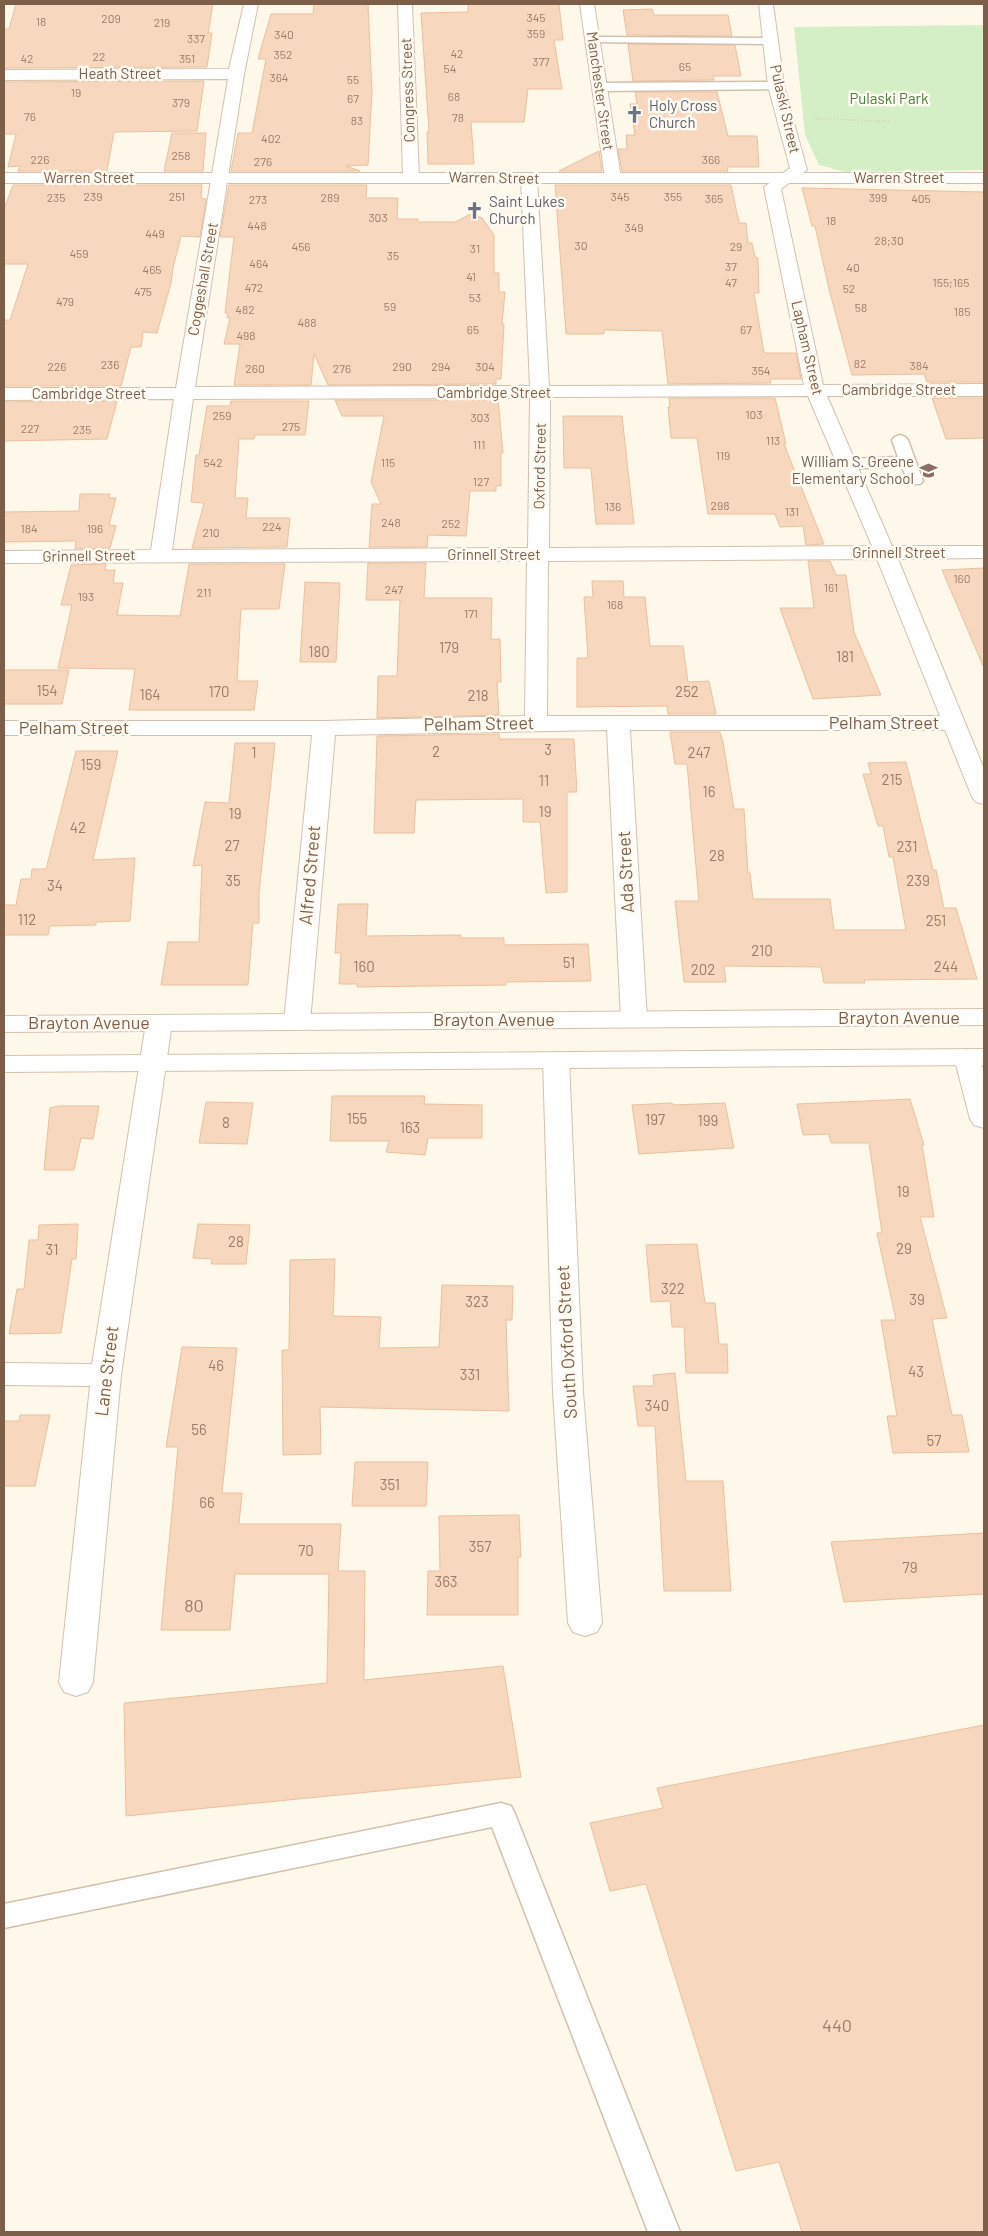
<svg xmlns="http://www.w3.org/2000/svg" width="988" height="2236" viewBox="0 0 988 2236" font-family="Barlow,sans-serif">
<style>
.green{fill:#d4efc5}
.building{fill:#f7d8be;stroke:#ecc09c}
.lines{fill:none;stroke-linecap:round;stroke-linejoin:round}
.service-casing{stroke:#d3c0ad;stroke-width:3}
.minor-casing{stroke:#d3c0ad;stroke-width:2}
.tertiary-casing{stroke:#d3c0ad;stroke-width:2}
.secondary-casing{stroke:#d7c1aa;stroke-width:2}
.path{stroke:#ddbca0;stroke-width:2;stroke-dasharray:0.5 2.5;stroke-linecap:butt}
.service{fill:#fff;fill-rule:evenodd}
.minor{fill:#fff;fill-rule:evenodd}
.tertiary{fill:#fff;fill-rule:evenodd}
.secondary{fill:#fff;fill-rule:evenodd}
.labels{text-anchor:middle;stroke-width:5;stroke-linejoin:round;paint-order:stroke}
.far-number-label{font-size:12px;fill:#9c7d66}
.far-street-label{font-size:15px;fill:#7d5f49;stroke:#fffbf2}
.far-park-label{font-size:15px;fill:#4c7e3c;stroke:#fffbf2}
.far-worship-label{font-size:15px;fill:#5b616d;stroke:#fffbf2;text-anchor:start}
.far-education-label{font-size:15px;fill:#785e54;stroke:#fffbf2;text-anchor:end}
.number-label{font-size:15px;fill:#9c7d66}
.street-label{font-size:18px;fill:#7d5f49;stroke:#fffbf2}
.near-number-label{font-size:18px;fill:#9c7d66}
</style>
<rect width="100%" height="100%" fill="#fef8ea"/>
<path class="green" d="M984,25V170L845,172L819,165L805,135L794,27Z"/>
<path class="building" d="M16,4H213L208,33H212L207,67L4,68V29H9Z
M314,4H368L372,92L368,165L346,166L360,171H231L238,133H252L266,59H258L271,14H313Z
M468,4H559L563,40H554L562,89H528L524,122H471L474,164H428L427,132H429L421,13L468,12Z
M652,9L654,15H728L732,36L627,35L623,10Z
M628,44L735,45L741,76H713L714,80L633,81Z
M204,81L197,131L114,132L107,171H18L20,166L8,167L16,134H4V82Z
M635,92H717L728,136H757L759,167H727L728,171H622L618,149H627L626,135H635L630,104H637Z
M172,133H206L203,171H164Z
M599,151L602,171H559Z
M13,185H202L201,198L206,199L200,237L181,236L173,268L171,283L157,333L143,332L141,347H131L121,386H4V320H10L28,264H4V209Z
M229,185H367L366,198H398L397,219H418V222H455L471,214L482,218L494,235V273H499V292H505L502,324H504L501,379H496V384L328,385L314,354L311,385H234L240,344H224L230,318H227L228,313H225L234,237H220Z
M555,185H731L739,223H746L748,243H752L755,257L758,258L759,293H754L764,353H796L801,379H770L771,383L668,384L662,331L604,330V334H566Z
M802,188L984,192V382H927L924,374L852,375L829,289L815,226H812Z
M669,398H775L786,444H784L824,544L806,545L803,526L780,527L775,514H708L697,438H671L668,407H670Z
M932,398H984V438L946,439Z
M335,400H498L503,453H501V486H496V491H470L466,536L428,535L427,547H369L372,504H381L371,482L384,416H342Z
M117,401L107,439L4,441V402Z
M231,401H309L305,435H255L254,439H239L235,498H248L246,518H290L287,547L192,548L204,503L191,502L196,455H199L207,406H230Z
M563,416H622L634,524H596L591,468H564Z
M80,494H110L109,498H116L109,525L116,526L110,548L75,549L76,541L4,542V512L79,511Z
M808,561H830L836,575H846L854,632L881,695L813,699L780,608H814Z
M368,563H426L424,598H492L491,639H500L501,682H497L499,715L377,718L378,676H397L400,600H366Z
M106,564L105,570H115L113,583H123L117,615L180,616L189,564H285L279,609H241L237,681H258L254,710H129L135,669L58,668L72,605H61L71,565Z
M984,568V668L942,570Z
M592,581H623L624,597H645L650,646H683L688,682L709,681L716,714H668L667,706L577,707V658H588L584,597H593Z
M305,582L340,583L336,662H300Z
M4,670H69L62,704H4Z
M670,732H720L723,742L734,809H744L748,873H750L753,899H830L834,930H906L893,857H889L883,826H878L863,774H871L868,763L906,762L933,870H936L944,908H956L977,979L864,980L865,983H824L821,967L724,966L726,982H684L675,901H699L687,764H675Z
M499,734L500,739H574L577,792H567V892L546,893L540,822H523V799L416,800L414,833H374L377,736Z
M235,743H275L259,892V923H253L248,985H161L168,942H199L202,865L193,866L205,802L229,803Z
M76,751H118L93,860L135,858L130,921L96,922V925L50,926L48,935H4V905H16L21,879H31L32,869H46Z
M338,904H368L366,936L461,935V938H504V945L588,944L591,981L506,982V985L357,987V984H339L341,953H335Z
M332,1096H425L424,1104L482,1105V1138H428L425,1155L386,1152L389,1141H330Z
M910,1099L924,1145H922L934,1217H920L947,1318L932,1319L952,1415H962L969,1452L893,1453L887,1416H897L881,1320H896L877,1233H882L869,1143H831L829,1134L803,1135L797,1104Z
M206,1102L253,1103L247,1144L199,1143Z
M672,1103L673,1105L725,1103L734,1148L639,1154L632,1105Z
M59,1106H99L93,1139L81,1138L74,1170H44L50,1108Z
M78,1224L76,1259H72L61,1333L9,1334L17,1289H24L29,1240H38L39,1225Z
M198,1224L250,1225L246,1264H211L212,1259L193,1258Z
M697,1244L705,1303H715L719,1344H727L728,1373H686L684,1327H672L670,1301L651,1302L646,1245Z
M335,1259L333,1316L381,1317L379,1348L439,1347L442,1285L513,1286L512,1320H506L509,1411L320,1407L321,1454L283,1455L282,1350H289L290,1260Z
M182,1347L237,1348L222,1493H242L239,1524H341L338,1571H365L364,1680L503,1666L521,1777L126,1816L124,1703L327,1683L329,1574H235L230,1630H161L178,1447H166Z
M675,1373L686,1481H723L731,1591H664L655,1426H638L633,1386H654L653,1375Z
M20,1415H50L35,1486H4V1421H19Z
M355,1462H428L426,1506H352Z
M519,1515L521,1557H518V1615H427L428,1571H440L439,1516Z
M984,1533V1594L844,1602L831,1542Z
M984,1725V2232H802L779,2162L736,2171L646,1884L610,1891L590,1823L663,1808L657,1788Z"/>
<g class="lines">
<defs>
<path id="service" d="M593,37L770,38L776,41L770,44L589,42L587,40Z
M776,82L782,86L780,89L600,91L594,87L600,83Z
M900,435L905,437L908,440L923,481L920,484H910L901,466L847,469L842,467L839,464L842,461L847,459L898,457L892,440L895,437Z
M501,1803L511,1806L515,1814L680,2232H648L492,1827L4,1928V1904Z"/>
<path id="minor" d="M244,4H258L244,74L195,387L530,386L521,179L523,175H535L537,179L549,386L804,385L764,187L790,168L768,86L759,4H773L784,86L807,170L781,189L823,385L984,384V396H827L892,546H984V558L898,559L984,769V804L976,802L972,797L945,730H630L647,1019L643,1025L634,1027L625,1025L621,1019L607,730L335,735L310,1022L306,1028L297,1030L288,1028L284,1022L312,735H4V721H324L525,716L527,561L4,563V551L151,550L174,399L4,400V388H176L228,79L4,80V70L229,69ZM808,396L872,546L549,548L550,397ZM530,398L528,548L172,550L193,399ZM877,559L940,716H547L548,561Z
M398,4H412L419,177L417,181H405L403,177Z
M580,4H594L621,178L619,182H607L605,178Z
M159,1015L168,1017L172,1023L121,1375L93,1682L88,1692L76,1696L64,1692L59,1682L90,1386L4,1385V1363L92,1364L146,1023L150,1017Z
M967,1049L976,1051L984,1071V1128L974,1125L970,1119L954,1057L958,1051Z
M556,1052L565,1054L569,1060L583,1392L602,1623L597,1632L585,1636L573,1632L568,1623L553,1392L543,1060L547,1054Z"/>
<path id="tertiary" d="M4,173H984V183H4Z"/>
<path id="secondary" d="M984,1009V1025L4,1032V1016Z
M984,1049V1065L4,1072V1056Z"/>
</defs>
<use href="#service" class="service-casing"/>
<use href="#minor" class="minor-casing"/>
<use href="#tertiary" class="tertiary-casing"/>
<use href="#secondary" class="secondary-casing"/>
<path class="path" d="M813,119L891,121"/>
<use href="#service" class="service"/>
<use href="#minor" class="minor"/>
<use href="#tertiary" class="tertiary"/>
<use href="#secondary" class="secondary"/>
</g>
<defs>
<symbol id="church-bare" viewBox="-9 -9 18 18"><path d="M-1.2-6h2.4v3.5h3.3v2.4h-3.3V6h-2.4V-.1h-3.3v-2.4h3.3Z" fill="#6b7280" stroke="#fffbf2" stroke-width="2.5" paint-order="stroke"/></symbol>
<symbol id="school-bare" viewBox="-9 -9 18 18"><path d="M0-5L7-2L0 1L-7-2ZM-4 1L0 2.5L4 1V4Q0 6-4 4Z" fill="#8d6e63" stroke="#fffbf2" stroke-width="2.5" paint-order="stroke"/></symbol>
</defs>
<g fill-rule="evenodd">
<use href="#church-bare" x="622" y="102" width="25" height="25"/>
<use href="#church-bare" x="462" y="198" width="25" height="25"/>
<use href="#school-bare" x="916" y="458" width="25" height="25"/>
</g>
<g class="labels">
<g class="far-number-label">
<text x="536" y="22">345</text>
<text x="111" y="23">209</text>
<text x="41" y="26">18</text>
<text x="162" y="27">219</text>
<text x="536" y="38">359</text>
<text x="284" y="39">340</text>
<text x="196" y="43">337</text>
<text x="457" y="58">42</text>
<text x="283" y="59">352</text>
<text x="99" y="61">22</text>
<text x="27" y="63">42</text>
<text x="187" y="63">351</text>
<text x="541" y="66">377</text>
<text x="685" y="71">65</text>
<text x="450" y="73">54</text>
<text x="279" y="82">364</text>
<text x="353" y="84">55</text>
<text x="76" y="97">19</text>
<text x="454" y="101">68</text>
<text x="353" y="103">67</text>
<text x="181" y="107">379</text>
<text x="30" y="121">76</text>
<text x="458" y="122">78</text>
<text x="357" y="125">83</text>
<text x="271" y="143">402</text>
<text x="181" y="160">258</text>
<text x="40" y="164">226</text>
<text x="711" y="164">366</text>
<text x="263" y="166">276</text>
<text x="93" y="201">239</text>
<text x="177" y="201">251</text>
<text x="620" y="201">345</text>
<text x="673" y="201">355</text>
<text x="56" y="202">235</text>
<text x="330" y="202">289</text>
<text x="878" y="202">399</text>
<text x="714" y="203">365</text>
<text x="921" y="203">405</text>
<text x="258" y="204">273</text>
<text x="378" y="222">303</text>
<text x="831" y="225">18</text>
<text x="257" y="230">448</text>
<text x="634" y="232">349</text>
<text x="155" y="238">449</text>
<text x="889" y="245">28;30</text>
<text x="581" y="250">30</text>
<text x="301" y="251">456</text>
<text x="736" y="251">29</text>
<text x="475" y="253">31</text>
<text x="79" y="258">459</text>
<text x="393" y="260">35</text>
<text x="259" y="268">464</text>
<text x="731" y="271">37</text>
<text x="853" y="272">40</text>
<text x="152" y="274">465</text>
<text x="471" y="281">41</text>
<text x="731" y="287">47</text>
<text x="951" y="287">155;165</text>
<text x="254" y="292">472</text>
<text x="849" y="293">52</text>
<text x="143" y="296">475</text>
<text x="475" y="302">53</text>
<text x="65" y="306">479</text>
<text x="390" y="311">59</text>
<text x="861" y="312">58</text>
<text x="245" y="314">482</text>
<text x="962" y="316">185</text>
<text x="307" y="327">488</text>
<text x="473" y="334">65</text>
<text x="746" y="334">67</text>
<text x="246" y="340">498</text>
<text x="860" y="368">82</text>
<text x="110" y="369">236</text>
<text x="919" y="370">384</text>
<text x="57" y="371">226</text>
<text x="402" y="371">290</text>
<text x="441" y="371">294</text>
<text x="485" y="371">304</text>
<text x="255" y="373">260</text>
<text x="342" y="373">276</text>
<text x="761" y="375">354</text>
<text x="754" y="419">103</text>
<text x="222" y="420">259</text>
<text x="480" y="422">303</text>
<text x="291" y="431">275</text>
<text x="30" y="433">227</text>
<text x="82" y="434">235</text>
<text x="773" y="445">113</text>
<text x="479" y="449">111</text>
<text x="723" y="460">119</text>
<text x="213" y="467">542</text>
<text x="388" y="467">115</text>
<text x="481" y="486">127</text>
<text x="720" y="510">298</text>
<text x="613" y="511">136</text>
<text x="792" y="516">131</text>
<text x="391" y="527">248</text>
<text x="451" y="528">252</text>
<text x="272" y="531">224</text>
<text x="29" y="533">184</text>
<text x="95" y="533">196</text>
<text x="211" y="537">210</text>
<text x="962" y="583">160</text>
<text x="831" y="592">161</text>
<text x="394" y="594">247</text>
<text x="204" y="597">211</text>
<text x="86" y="601">193</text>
<text x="615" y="609">168</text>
<text x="471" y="618">171</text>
</g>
<g class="far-street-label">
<text x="120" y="79">Heath Street</text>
<text transform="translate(408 90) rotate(-92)" y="5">Congress Street</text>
<text transform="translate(600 91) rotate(82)" y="5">Manchester Street</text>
<text transform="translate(785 109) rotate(77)" y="5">Pulaski Street</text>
<text x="89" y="183">Warren Street</text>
<text transform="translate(494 178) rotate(1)" y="5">Warren Street</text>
<text x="899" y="183">Warren Street</text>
<text transform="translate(203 279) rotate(-80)" y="5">Coggeshall Street</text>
<text transform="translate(807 348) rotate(77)" y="5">Lapham Street</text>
<text x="899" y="395">Cambridge Street</text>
<text x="494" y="398">Cambridge Street</text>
<text x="89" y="399">Cambridge Street</text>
<text transform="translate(540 466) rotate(-89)" y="5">Oxford Street</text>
<text x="899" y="558">Grinnell Street</text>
<text x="494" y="560">Grinnell Street</text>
<text transform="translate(89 556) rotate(-1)" y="5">Grinnell Street</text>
</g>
<g class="far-park-label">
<text x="889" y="104">Pulaski Park</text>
</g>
<g class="far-worship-label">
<text x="649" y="111">Holy Cross<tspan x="649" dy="17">Church</tspan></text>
<text x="489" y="207">Saint Lukes<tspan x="489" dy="17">Church</tspan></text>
</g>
<g class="far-education-label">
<text x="914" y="467">William S. Greene<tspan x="914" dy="17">Elementary School</tspan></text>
</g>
<g class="number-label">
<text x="449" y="653">179</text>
<text x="319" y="657">180</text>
<text x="845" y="662">181</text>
<text x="47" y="696">154</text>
<text x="219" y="697">170</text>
<text x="687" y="697">252</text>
<text x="150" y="700">164</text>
<text x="478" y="701">218</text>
<text x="548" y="755">3</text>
<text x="436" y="757">2</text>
<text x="254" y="758">1</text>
<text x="699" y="758">247</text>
<text x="91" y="770">159</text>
<text x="892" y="785">215</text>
<text x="544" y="786">11</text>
<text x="709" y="797">16</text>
<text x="545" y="817">19</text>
<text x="235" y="819">19</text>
<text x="78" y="833">42</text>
<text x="232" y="851">27</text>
<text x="907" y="852">231</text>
<text x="717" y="861">28</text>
<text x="233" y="886">35</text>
<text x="918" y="886">239</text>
<text x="55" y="891">34</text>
<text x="27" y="925">112</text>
<text x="936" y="926">251</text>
<text x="762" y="956">210</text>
<text x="569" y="968">51</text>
<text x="364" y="972">160</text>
<text x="946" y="972">244</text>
<text x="703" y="975">202</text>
<text x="357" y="1124">155</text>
<text x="655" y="1125">197</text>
<text x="708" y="1126">199</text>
<text x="226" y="1128">8</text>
<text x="410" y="1133">163</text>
<text x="903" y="1197">19</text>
<text x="236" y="1247">28</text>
<text x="904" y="1254">29</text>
<text x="52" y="1255">31</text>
<text x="673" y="1294">322</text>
<text x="917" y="1305">39</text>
<text x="477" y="1307">323</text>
<text x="216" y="1371">46</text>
<text x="916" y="1377">43</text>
<text x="470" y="1380">331</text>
<text x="657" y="1411">340</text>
<text x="199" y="1435">56</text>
<text x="934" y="1446">57</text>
<text x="390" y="1490">351</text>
<text x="207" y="1508">66</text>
<text x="480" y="1552">357</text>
<text x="306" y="1556">70</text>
<text x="910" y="1573">79</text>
<text x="446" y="1587">363</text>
</g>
<g class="street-label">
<text x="884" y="729">Pelham Street</text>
<text transform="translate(479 724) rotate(-1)" y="6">Pelham Street</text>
<text x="74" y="734">Pelham Street</text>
<text transform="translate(626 872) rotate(-93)" y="6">Ada Street</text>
<text transform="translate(310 875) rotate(-85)" y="6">Alfred Street</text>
<text x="899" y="1024">Brayton Avenue</text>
<text x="494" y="1026">Brayton Avenue</text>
<text x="89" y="1029">Brayton Avenue</text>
<text transform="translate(567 1342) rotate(-93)" y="6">South Oxford Street</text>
<text transform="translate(107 1371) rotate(-83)" y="6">Lane Street</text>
</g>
<g class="near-number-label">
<text x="194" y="1612">80</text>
<text x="837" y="2032">440</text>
</g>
</g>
<rect width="988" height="2236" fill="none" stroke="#7d5f49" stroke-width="10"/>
</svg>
